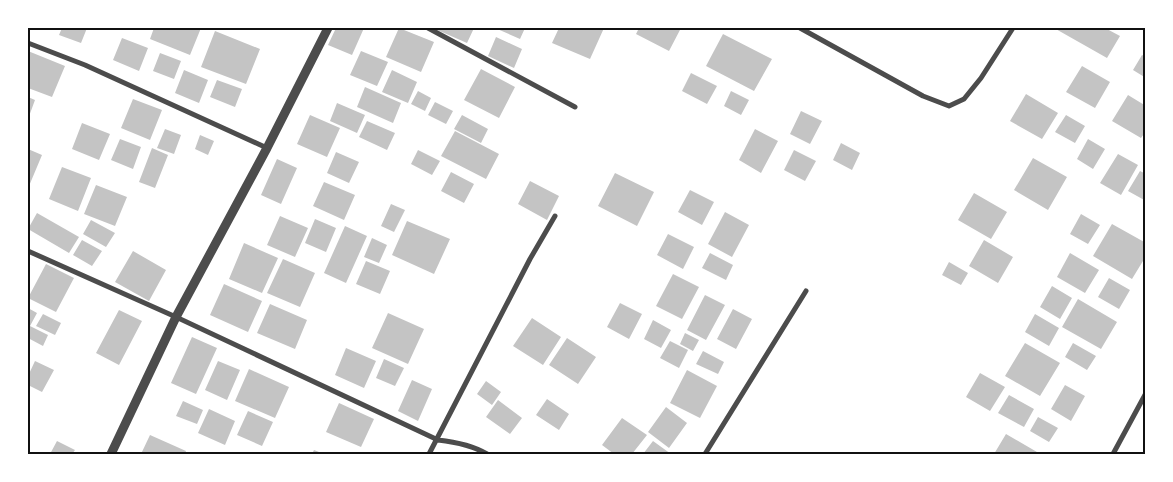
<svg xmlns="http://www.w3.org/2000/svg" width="1173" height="482" viewBox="0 0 1173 482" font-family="Merriweather,serif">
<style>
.building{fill:#c4c4c4}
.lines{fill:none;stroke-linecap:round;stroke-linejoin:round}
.minor{stroke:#4c4c4c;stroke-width:5}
.tertiary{stroke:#4c4c4c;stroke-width:9}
.neatline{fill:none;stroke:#111;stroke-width:2}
</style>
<rect width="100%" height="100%" fill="#fff"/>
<path class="building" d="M62,28H87L81,43L59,35Z
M154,28H201L190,55L150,39Z
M336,28H364L352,55L328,45Z
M399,28L434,42L421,72L386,57Z
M436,28H474L467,43L435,29Z
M495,28H525L520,39Z
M559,28H604L590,59L552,43Z
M639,28H681L669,51L636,34Z
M1054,28H1105L1120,36L1107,58Z
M215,31L260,49L246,84L201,67Z
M723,34L772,59L754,91L706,66Z
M496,37L522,49L514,68L488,56Z
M122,38L148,48L139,71L113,60Z
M28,51L65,66L52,97L28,88Z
M361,51L388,62L377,86L350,75Z
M160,53L181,61L174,79L153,71Z
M1142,55L1146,57V78L1133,70Z
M1082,66L1110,82L1095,108L1066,92Z
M481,69L515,87L499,118L464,100Z
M184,70L208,80L199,103L175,93Z
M392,70L417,82L408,103L382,92Z
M691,73L717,86L707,104L682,91Z
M217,80L242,89L235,107L210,97Z
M365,87L401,103L393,123L357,107Z
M418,91L431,98L425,111L411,104Z
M731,91L749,100L741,115L724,106Z
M1026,94L1058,113L1042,139L1010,121Z
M1128,95L1146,106V131L1141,138L1112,121Z
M28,97L35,100L28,119Z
M133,99L162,110L150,140L121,128Z
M435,102L453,111L446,124L428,115Z
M337,103L365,115L357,133L330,121Z
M801,111L822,121L810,144L790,134Z
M310,115L340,128L327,157L297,144Z
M462,115L488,129L481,143L454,129Z
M1066,115L1085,126L1075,143L1055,132Z
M367,121L395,133L387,150L359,137Z
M82,123L110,134L99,160L72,149Z
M165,129L181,135L174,154L157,148Z
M755,129L778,141L761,173L739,160Z
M455,131L499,154L486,179L441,156Z
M200,135L214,141L208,155L195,149Z
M120,139L141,147L133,169L111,160Z
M1088,139L1105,149L1093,169L1077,159Z
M841,143L860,153L852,170L833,160Z
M152,148L168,155L155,188L139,182Z
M28,149L42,155L29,186L28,185Z
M418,150L440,161L432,175L411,164Z
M794,150L816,161L805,181L784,170Z
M336,152L359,162L349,183L327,173Z
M1118,154L1138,165L1121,195L1100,183Z
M1033,158L1067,177L1048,210L1014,190Z
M277,159L297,168L281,204L261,195Z
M62,167L91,178L78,211L49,199Z
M1140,171L1146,174V201L1128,191Z
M451,172L474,184L464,203L441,191Z
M615,173L654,192L637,226L598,206Z
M530,181L559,196L547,220L518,204Z
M324,182L355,195L344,220L313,206Z
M96,185L127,197L115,226L84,214Z
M690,190L714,202L702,225L678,212Z
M974,193L1007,212L991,239L958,220Z
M391,204L405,210L394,232L381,226Z
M725,212L749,225L732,257L708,244Z
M37,213L79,237L69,253L28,229Z
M1081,214L1100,225L1088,244L1070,234Z
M280,216L308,228L295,257L267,245Z
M315,219L336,228L326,252L305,243Z
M91,220L115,233L106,247L83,234Z
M407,221L450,239L434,274L392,255Z
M1112,224L1146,243V256L1132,279L1093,256Z
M345,226L367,236L346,283L324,273Z
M668,234L694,247L683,269L657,255Z
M372,238L387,245L379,263L364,257Z
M82,240L102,251L92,266L73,255Z
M984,240L1013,257L998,283L969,266Z
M244,243L278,258L262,293L229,279Z
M133,251L166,270L149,301L115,282Z
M710,253L733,265L726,280L702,268Z
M1070,253L1099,270L1085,293L1057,277Z
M283,259L315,273L300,307L267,293Z
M366,261L390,271L380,294L356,284Z
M949,262L968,273L961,285L942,275Z
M46,264L74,278L56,312L28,298Z
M673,274L699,287L682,319L656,306Z
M1109,278L1130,290L1119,309L1098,297Z
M224,284L262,301L248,332L210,315Z
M1052,286L1072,298L1060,319L1040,307Z
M705,295L725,305L706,340L687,330Z
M1078,299L1117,322L1101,349L1062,327Z
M620,303L642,314L629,339L607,327Z
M270,304L307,320L295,349L257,333Z
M28,308L37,313L30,326L48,335L43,346L28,338Z
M733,309L752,319L736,349L717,339Z
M119,310L142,321L119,365L96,353Z
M388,313L424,329L408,364L372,348Z
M43,314L61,323L55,335L36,326Z
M1035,314L1059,328L1049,346L1025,332Z
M532,318L561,337L543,365L513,346Z
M653,320L671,330L661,348L644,339Z
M685,333L699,340L693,351L680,344Z
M192,337L217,348L196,394L171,383Z
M567,338L596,357L578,384L549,365Z
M670,341L688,350L679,368L660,358Z
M1025,343L1060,363L1040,396L1005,376Z
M1073,343L1096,356L1087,370L1065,357Z
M346,348L376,361L364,388L335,375Z
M703,351L724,362L718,374L696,364Z
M384,359L404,368L395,386L376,378Z
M35,361L54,370L42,392L28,385V376Z
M218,361L240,370L227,400L205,390Z
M249,369L289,387L275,418L235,401Z
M687,370L717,386L700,418L670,403Z
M980,373L1005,387L990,411L966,397Z
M412,380L432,389L418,421L398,411Z
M486,381L501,392L492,405L477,394Z
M1065,385L1085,396L1071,421L1051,409Z
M1009,395L1034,409L1024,427L998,413Z
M547,399L569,414L559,430L536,415Z
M498,400L522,418L510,434L486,417Z
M183,401L203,410L197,424L176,416Z
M339,403L374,419L361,447L326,432Z
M666,407L687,423L669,448L648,432Z
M209,409L235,421L225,445L198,433Z
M248,411L273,422L262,446L237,435Z
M1038,417L1058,428L1049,442L1030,431Z
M622,418L647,435L632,454H614L602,445Z
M1006,434L1037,452L1035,454H994Z
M150,435L186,451L185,454H141Z
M57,441L75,450L72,454H50Z
M653,441L671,454H643Z
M314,450L324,454H312Z"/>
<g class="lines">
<path class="minor" d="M428,28L575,107
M800,28L923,96L949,106L964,99L981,78L1013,28
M28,43L85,65L267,148
M28,251L176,317L438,440C456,442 472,445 487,454
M429,454L530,259L555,216
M705,454L806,291
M1113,454L1146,393"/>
<path class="tertiary" d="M111,454L176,317L267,148L328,28"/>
</g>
<rect width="1173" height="482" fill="none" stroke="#ffffff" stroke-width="58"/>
<rect x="29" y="29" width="1115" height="424" class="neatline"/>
</svg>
